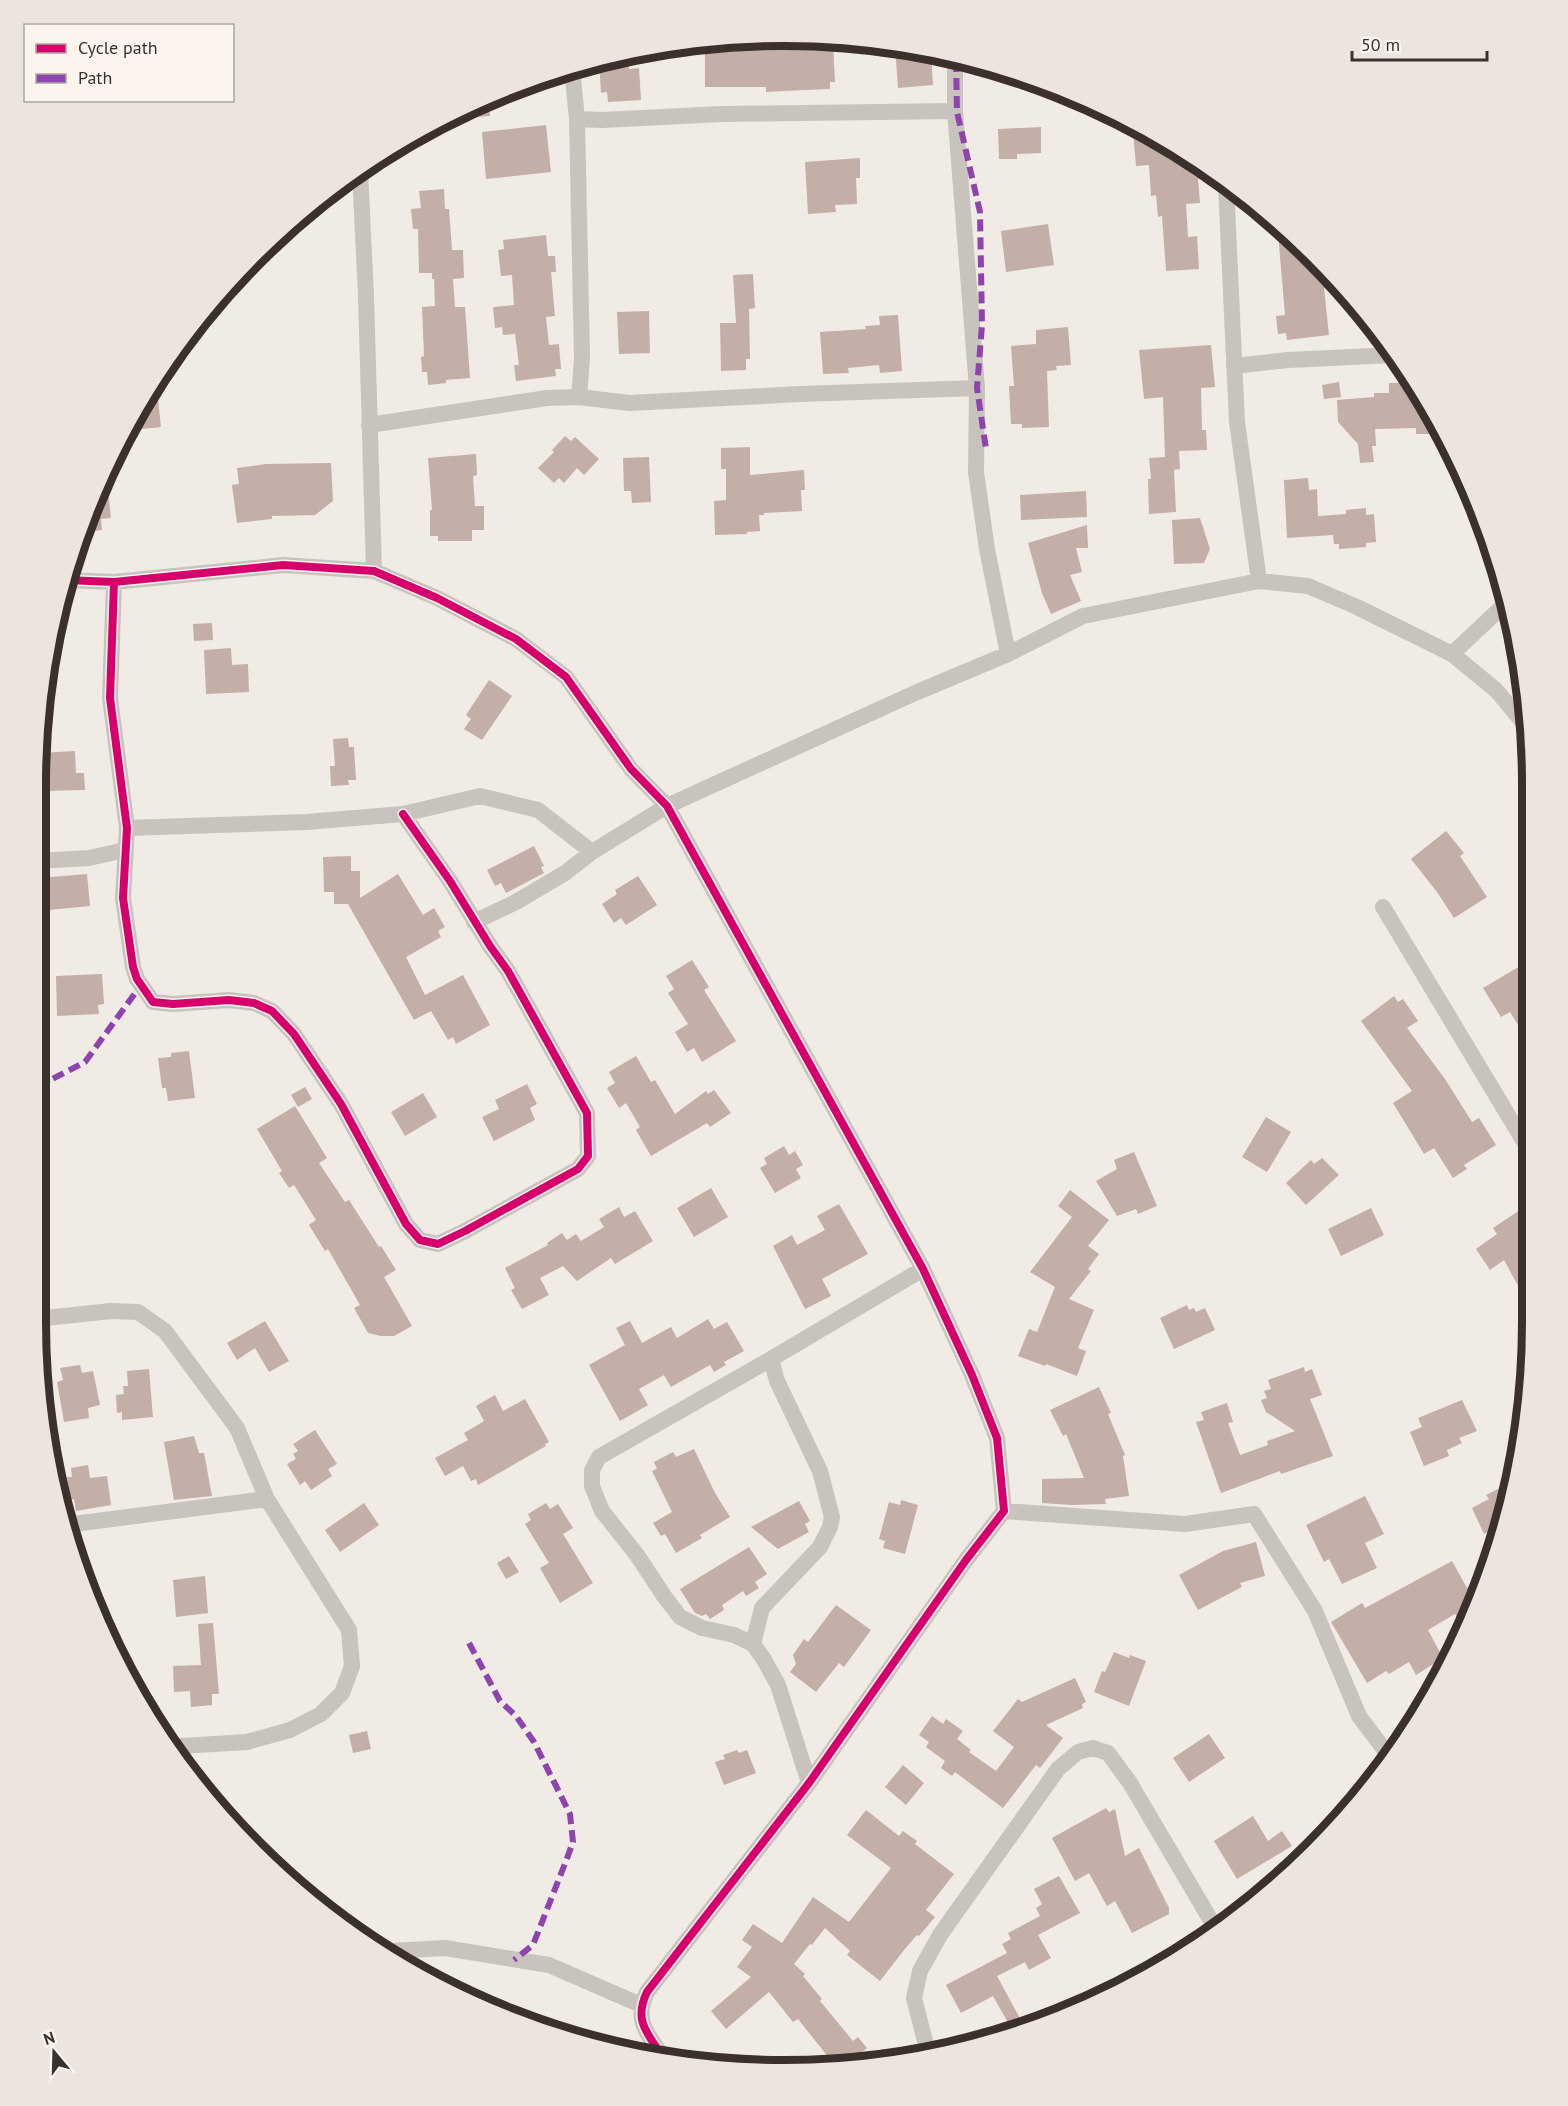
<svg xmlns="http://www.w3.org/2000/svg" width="1568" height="2106" viewBox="0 0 1568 2106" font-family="'PT Sans',sans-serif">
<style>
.building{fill:#c3afa7}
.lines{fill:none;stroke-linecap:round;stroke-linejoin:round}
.street{stroke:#c9c3be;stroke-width:16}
.quiet{stroke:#8e44ad;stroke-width:6;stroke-dasharray:12 6;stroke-linecap:butt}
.cycleway-casing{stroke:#fbf5ee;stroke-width:11}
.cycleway{stroke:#d6006c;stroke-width:8}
.rim{fill:none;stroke:#3b302b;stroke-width:8}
</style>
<rect width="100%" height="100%" fill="#f0ebe5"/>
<path class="building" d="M729,39V48L833,41L835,82H830V89L804,90L766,92V87H705V43Z
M895,46L931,54L933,85L898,88Z
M628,55L629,69L639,68L641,100L608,102L607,92L601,93L599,60Z
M489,100L490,116L450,119L449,116L453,113Z
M546,125L551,172L486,179L482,132Z
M1041,127V153L1017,154V159H999L998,129Z
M1147,131L1158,136L1216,178L1198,179L1200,203L1186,204L1188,237L1197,236L1199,269L1166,271L1162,216L1158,217L1156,195L1151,196L1149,165L1136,166L1133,132Z
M860,158V178H856L857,204L835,205L836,212L808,214L805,162Z
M444,189L445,209H449L452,250H463L464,278L453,279L455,307H465L470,378L446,380V383L428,385L427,372H422L421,357L424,356L422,307L435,306L434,279H432V273H419L418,229H413L411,209L421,208L419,191Z
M1277,221L1329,277L1330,288H1324L1329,335L1287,340L1286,333L1278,334L1276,316L1285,315Z
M1048,224L1054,265L1006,272L1001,231Z
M546,235L548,256H555L556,272H551L555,316L546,317L549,345L559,344L561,369H555L556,376L516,381L514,365H519L515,334L503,335L502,327L495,328L493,307L514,305L512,275L501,276L498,250L504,249L503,240Z
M753,274L755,308L749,309L750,359H746V370L721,371L720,323H736L733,275Z
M649,311L650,353L619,354L617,312Z
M898,315L902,371L880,373L879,365L848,368L849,373L823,374L820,332L866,329L865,326L880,325L879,316Z
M1068,327L1071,365L1056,366L1057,370L1047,371L1049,427L1022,428V424H1011L1009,386H1014L1011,346L1036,344V330Z
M1211,345L1215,387L1201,388L1202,430H1206L1207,450L1179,451L1180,469L1174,470L1176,512L1149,514L1148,479H1151L1149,458L1165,457L1163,397L1144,399L1139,350Z
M156,380L161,427L133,430L132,420Z
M1339,382L1341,397L1324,399L1322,385Z
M1389,383H1409L1438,434H1416V428L1375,429L1376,446H1372L1374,462L1360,463L1358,444L1338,422L1337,400L1374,397V393H1389Z
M565,436L571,441L575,437L599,459L584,475L577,468L564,483L559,478L554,483L538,468L554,452L552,450Z
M750,447V475L804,470L805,490H801L802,511L764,513V515H759L760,531L747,532V534L715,535L714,501L726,500V469H721V448Z
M476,454L477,475L473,476L475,506H484V530H472V541H438V536H430V510H432L428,458Z
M649,457L651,502L632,503L631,491H624L623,458Z
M331,463L333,501L315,515L272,516V519L237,523L232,485L239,484L237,468L266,464Z
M106,472L111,518L101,519L102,530L83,532Z
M1308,478L1309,490L1317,489L1318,516L1346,514V510L1366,508V515L1374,514L1376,542L1366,543V547L1339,549V544H1334L1333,535L1287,538L1284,480Z
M1086,491L1087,517L1021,520L1020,495Z
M1200,518L1210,549L1204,563L1174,564L1172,520Z
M1087,525L1088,548H1076L1082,572L1070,575L1081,601L1051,614L1042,593L1028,543Z
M212,623L213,640L194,641L193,624Z
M231,648L232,665L248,664L249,692L206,694L204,650Z
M489,680L512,696L482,740L464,729L471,719L466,715Z
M348,738L349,747H354L356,780H348L349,785L331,786L330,766H335L333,739Z
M75,751L76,773H84L85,790L46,791L45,773H40L39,753Z
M1446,831L1464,853L1460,856L1487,897L1454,918L1437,892L1411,859Z
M534,846L544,866L541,867L544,873L506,893L501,883L495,886L487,870Z
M351,856V871H360V898L398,874L423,915L434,908L445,927L438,931L441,937L406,957L425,995L463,975L490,1025L456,1044L453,1037L448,1040L431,1011L414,1020L348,904H334V892H324L323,857Z
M87,874L90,906L38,911L37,893L41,892L39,878Z
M638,876L657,905L626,925L621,918L614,923L602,904L617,894L615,890Z
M692,960L709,987L704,990L736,1041L702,1062L694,1048L687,1052L675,1032L688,1024L668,993L674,989L666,976Z
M1527,962L1528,991V1041L1510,1012L1501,1017L1483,988Z
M102,974L104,1004L98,1005L99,1014L57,1016L56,976Z
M1394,996L1398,1002L1403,999L1418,1021L1407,1028L1445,1079L1472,1122L1479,1118L1496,1145L1464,1165L1467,1169L1453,1178L1434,1148L1424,1154L1393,1103L1412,1091L1361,1021Z
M189,1051L195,1098L168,1101L166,1088H162L158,1058L171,1057V1053Z
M636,1056L651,1082L655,1080L675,1114L706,1091L708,1094L714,1090L731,1113L710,1127L707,1123L651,1156L636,1130L640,1127L626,1103L619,1108L607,1088L615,1083L609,1072Z
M527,1084L537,1104L530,1108L535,1120L494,1141L482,1117L499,1109L495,1100Z
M305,1087L312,1099L298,1107L291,1095Z
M423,1093L437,1117L405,1136L391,1112Z
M295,1106L327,1158L319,1163L345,1202L349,1200L379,1247L381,1246L396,1270L384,1277L412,1326L394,1336H381L368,1333L354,1308L360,1305L328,1249L325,1251L309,1225L316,1220L294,1185L289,1188L279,1173L282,1171L257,1129Z
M1266,1117L1291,1132L1267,1172L1242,1157Z
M784,1146L789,1155L795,1151L803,1165L796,1169L801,1178L775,1193L760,1168L767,1164L764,1158Z
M1134,1152L1157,1206L1138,1214L1136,1209L1117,1216L1096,1181L1117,1169L1114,1160Z
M1322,1158L1339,1175L1306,1205L1286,1183L1311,1160L1314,1164Z
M711,1188L728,1217L694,1237L677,1208Z
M1070,1190L1109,1220L1088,1246L1099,1254L1088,1269L1091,1271L1069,1299L1094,1310L1078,1348L1086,1351L1077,1376L1046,1364L1045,1366L1018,1356L1029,1329L1037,1332L1055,1287L1030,1272L1072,1217L1058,1206Z
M839,1204L868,1254L822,1279L831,1296L805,1309L773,1246L792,1235L797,1245L825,1230L817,1216Z
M1529,1204L1530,1277V1308L1504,1260L1490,1270L1476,1249L1497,1234L1493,1228Z
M619,1207L624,1217L635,1211L653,1241L615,1264L611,1258L577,1281L563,1266L540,1278L549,1295L522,1309L511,1290L515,1288L505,1268L548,1245L547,1243L562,1233L567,1240L576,1234L581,1241L604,1227L599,1219Z
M1371,1208L1384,1235L1341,1256L1328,1229Z
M1187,1305L1189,1310L1194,1308L1196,1312L1205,1308L1215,1330L1174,1349L1160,1318Z
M708,1319L714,1329L727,1322L744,1351L724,1362L726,1365L714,1372L710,1365L671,1387L664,1375L639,1389L648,1405L620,1421L589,1365L625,1345L616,1328L630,1321L642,1343L671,1327L677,1338Z
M265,1321L289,1361L269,1372L255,1348L237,1360L227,1343Z
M80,1365L82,1373L93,1371L100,1405L88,1408L89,1418L64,1422L57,1382L63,1380L60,1368Z
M1304,1367L1305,1372L1312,1369L1322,1395L1310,1399L1333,1456L1281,1474L1280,1471L1221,1493L1196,1422L1204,1420L1201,1412L1227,1403L1233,1422L1228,1423L1240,1455L1268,1445L1267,1441L1295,1431L1266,1412L1261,1400L1267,1398L1264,1391L1271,1389L1268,1380Z
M149,1369L153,1417L122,1420V1412L117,1413L116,1395L124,1394L123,1386H128L127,1371Z
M1099,1387L1111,1413L1108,1414L1125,1455L1123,1456L1129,1496L1105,1499L1106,1504L1071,1505L1042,1503V1479L1084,1478L1066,1434L1063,1436L1050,1410Z
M495,1395L503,1411L525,1399L549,1442L545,1444L546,1446L478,1485L476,1479L471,1481L463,1466L445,1476L435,1458L468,1440L464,1433L484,1421L476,1406Z
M1462,1400L1477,1431L1459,1438L1462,1443L1447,1450L1449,1456L1424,1466L1410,1432L1422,1427L1418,1418Z
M315,1430L337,1464L328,1469L332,1476L311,1490L305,1481L300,1485L287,1464L296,1459L293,1454L298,1451L293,1444Z
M194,1436L199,1453H204L212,1496L174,1500L164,1442Z
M694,1449L715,1493L730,1517L700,1535L702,1538L676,1553L665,1534L661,1536L653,1523L672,1512L652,1471L657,1469L654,1462L673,1452L676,1457Z
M88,1465L90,1478L107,1476L111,1505L76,1511L74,1499L71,1500L67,1477H72L71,1468Z
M1502,1487L1504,1492L1507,1491L1499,1527L1484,1534L1472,1508L1489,1499L1486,1495Z
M1365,1496L1384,1534L1365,1543L1377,1568L1342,1584L1329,1559L1324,1562L1306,1525Z
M901,1500L918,1505L905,1554L883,1548L885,1541L879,1539L889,1502L900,1505Z
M799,1501L810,1521L805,1524L809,1532L778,1549L751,1527Z
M364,1503L379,1525L340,1552L325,1530Z
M546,1503L550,1509L558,1504L573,1528L563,1534L593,1583L560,1603L540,1568L549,1563L525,1524L531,1520L528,1514Z
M1256,1542L1265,1576L1240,1583L1242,1587L1198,1610L1179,1575L1223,1551Z
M749,1547L767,1574L755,1582L759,1588L746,1596L743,1591L722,1605L724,1610L710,1619L706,1614L702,1616L695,1613L680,1589Z
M509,1556L519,1572L506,1579L497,1563Z
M1452,1561L1467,1588L1469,1586L1476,1598L1463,1628L1455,1614L1428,1630L1443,1658L1416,1675L1409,1662L1389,1674L1386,1671L1367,1683L1331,1622L1362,1603L1365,1608Z
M205,1576L208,1613L176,1617L173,1580Z
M836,1605L871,1630L844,1667L839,1663L816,1692L790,1672L796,1664L793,1655L804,1639L808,1642Z
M213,1623L219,1694H212V1705L191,1707L190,1691L174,1692L173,1666L201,1665L198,1624Z
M1114,1652L1129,1658L1130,1655L1146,1661L1129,1706L1094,1692L1102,1671L1105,1672Z
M1075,1678L1086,1702L1082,1704L1083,1708L1046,1725L1063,1738L1040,1768L1036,1765L1003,1808L955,1772L952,1776L941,1768L945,1761L926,1747L929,1742L919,1735L932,1716L943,1724L946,1719L963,1731L957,1739L971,1750L969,1752L996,1771L1014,1747L993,1731L1018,1699L1022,1702Z
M367,1731L371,1749L353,1753L349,1735Z
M1209,1734L1225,1758L1189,1782L1173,1758Z
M737,1750L739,1753L747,1750L756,1773L724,1785L715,1762L725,1759L723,1755Z
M903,1765L924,1783L906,1805L885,1787Z
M1106,1808L1109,1812L1115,1809L1125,1856L1139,1848L1169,1908V1914L1132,1933L1115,1901L1107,1906L1089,1873L1075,1881L1052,1838Z
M866,1810L899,1836L903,1831L917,1841L915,1844L954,1874L926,1910L935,1917L919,1936L917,1935L904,1950L880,1981L847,1955L850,1951L825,1928L812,1945L810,1944L794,1964L805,1974L803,1976L822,1999L820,2001L853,2041L858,2037L867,2048L862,2052L870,2062L837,2068L798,2019L793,2022L769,1992L726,2029L711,2011L751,1977L737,1967L752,1947L742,1940L753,1924L782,1943L813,1897L849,1922L891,1868L847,1835Z
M1253,1816L1268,1841L1282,1831L1292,1846L1237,1879L1214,1841Z
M1059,1876L1080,1913L1038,1935L1051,1958L1029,1970L1025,1962L997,1976L1022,2022L1011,2028L993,1996L961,2013L946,1985L1007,1953L1002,1944L1011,1939L1008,1933L1040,1916L1036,1908L1042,1904L1034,1889Z"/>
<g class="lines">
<path class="street" d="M955,59V111L977,388L976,472L987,549L1008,654
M572,68L577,119L582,358L579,397
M577,119L602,120L721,114L955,111
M360,171L366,296L374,571
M1226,185L1237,422L1259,581
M1234,366L1288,360L1393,355
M369,425L547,398L579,397L629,403L800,394L977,388
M65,580L114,582L283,565L374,571L437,598L516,639L566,677L631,769L667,806L923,1269L972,1375L997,1438L1004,1511L966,1560L809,1783L647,1992C633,2021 648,2034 663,2057
M114,582L110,698L127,828L123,898L133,967L137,979L153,1002L173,1004L229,1000L254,1003L272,1011L294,1034L341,1104L406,1224L420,1240L438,1244L465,1231L578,1169L588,1156L587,1113L508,971L490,946L450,881L403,814
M1452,654L1504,605
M127,828L307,822L403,814L480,796L538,810L592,852
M37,861L89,858L125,850
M1383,907L1529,1150
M474,922L516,902L565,873L592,852L667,806L915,693L1008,654L1083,616L1259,581L1308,586L1357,607L1452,654L1496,690L1526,726
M36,1319L111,1311L138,1312L165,1331L237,1428L267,1499L349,1630L352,1666L342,1693L321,1714L290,1730L247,1742L181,1746L174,1749
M1004,1511L1185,1524L1254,1514L1315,1611L1359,1716L1389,1756
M66,1525L267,1499
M753,1644L762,1608L820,1547L830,1527L832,1517L820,1471L777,1381L771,1359
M809,1783L778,1685L763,1658L753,1644L734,1635L702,1628L680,1617L664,1596L637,1555L602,1511L592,1486V1470L599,1457L771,1359L923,1269
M391,1951L445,1948L549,1965L641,2005
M928,2053L914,1998L920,1971L940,1935L1058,1769L1078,1752L1093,1748L1108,1753L1130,1783L1216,1929"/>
<path class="quiet" d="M956,60L957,112L980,212L982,325L977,388L986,449
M37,1087L85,1062L141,985
M469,1643L500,1701L516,1716L534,1742L570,1814L573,1842L566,1861L533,1945L514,1960"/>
<defs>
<path id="cycleway" d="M65,580L114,582L283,565L374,571L437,598L516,639L566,677L631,769L667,806L923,1269L972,1375L997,1438L1004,1511L966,1560L809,1783L647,1992C633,2021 648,2034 663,2057
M114,582L110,698L127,828L123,898L133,967L137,979L153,1002L173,1004L229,1000L254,1003L272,1011L294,1034L341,1104L406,1224L420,1240L438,1244L465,1231L578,1169L588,1156L587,1113L508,971L490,946L450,881L403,814"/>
</defs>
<use href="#cycleway" class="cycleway-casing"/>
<use href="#cycleway" class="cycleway"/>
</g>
<path d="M0 0H1568V2106H0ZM784 46H784A738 738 0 0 1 1522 784V1322A738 738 0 0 1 784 2060H784A738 738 0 0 1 46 1322V784A738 738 0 0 1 784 46Z" fill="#ece5de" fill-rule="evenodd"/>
<path class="rim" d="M784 46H784A738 738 0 0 1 1522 784V1322A738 738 0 0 1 784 2060H784A738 738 0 0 1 46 1322V784A738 738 0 0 1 784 46Z"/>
<rect x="24" y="24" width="210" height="78" fill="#fbf5ee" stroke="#aea6a0" stroke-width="1.5"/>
<rect x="36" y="44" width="30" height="9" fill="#d6006c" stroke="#aea6a0" stroke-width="1.5"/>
<text x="78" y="54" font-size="18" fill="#3b302b">Cycle path</text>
<rect x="36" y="74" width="30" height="9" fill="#8e44ad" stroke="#aea6a0" stroke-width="1.5"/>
<text x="78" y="84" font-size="18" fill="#3b302b">Path</text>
<g transform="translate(54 2052) rotate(341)" stroke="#fbf5ee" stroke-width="4.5" paint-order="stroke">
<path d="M0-4.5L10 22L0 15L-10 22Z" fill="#3b302b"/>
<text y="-9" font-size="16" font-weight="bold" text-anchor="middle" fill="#3b302b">N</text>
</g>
<path d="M1352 51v9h135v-9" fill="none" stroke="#3b302b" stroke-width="3"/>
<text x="1361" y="51" font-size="18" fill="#3b302b" stroke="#fbf5ee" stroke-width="4.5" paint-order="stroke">50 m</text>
</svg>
